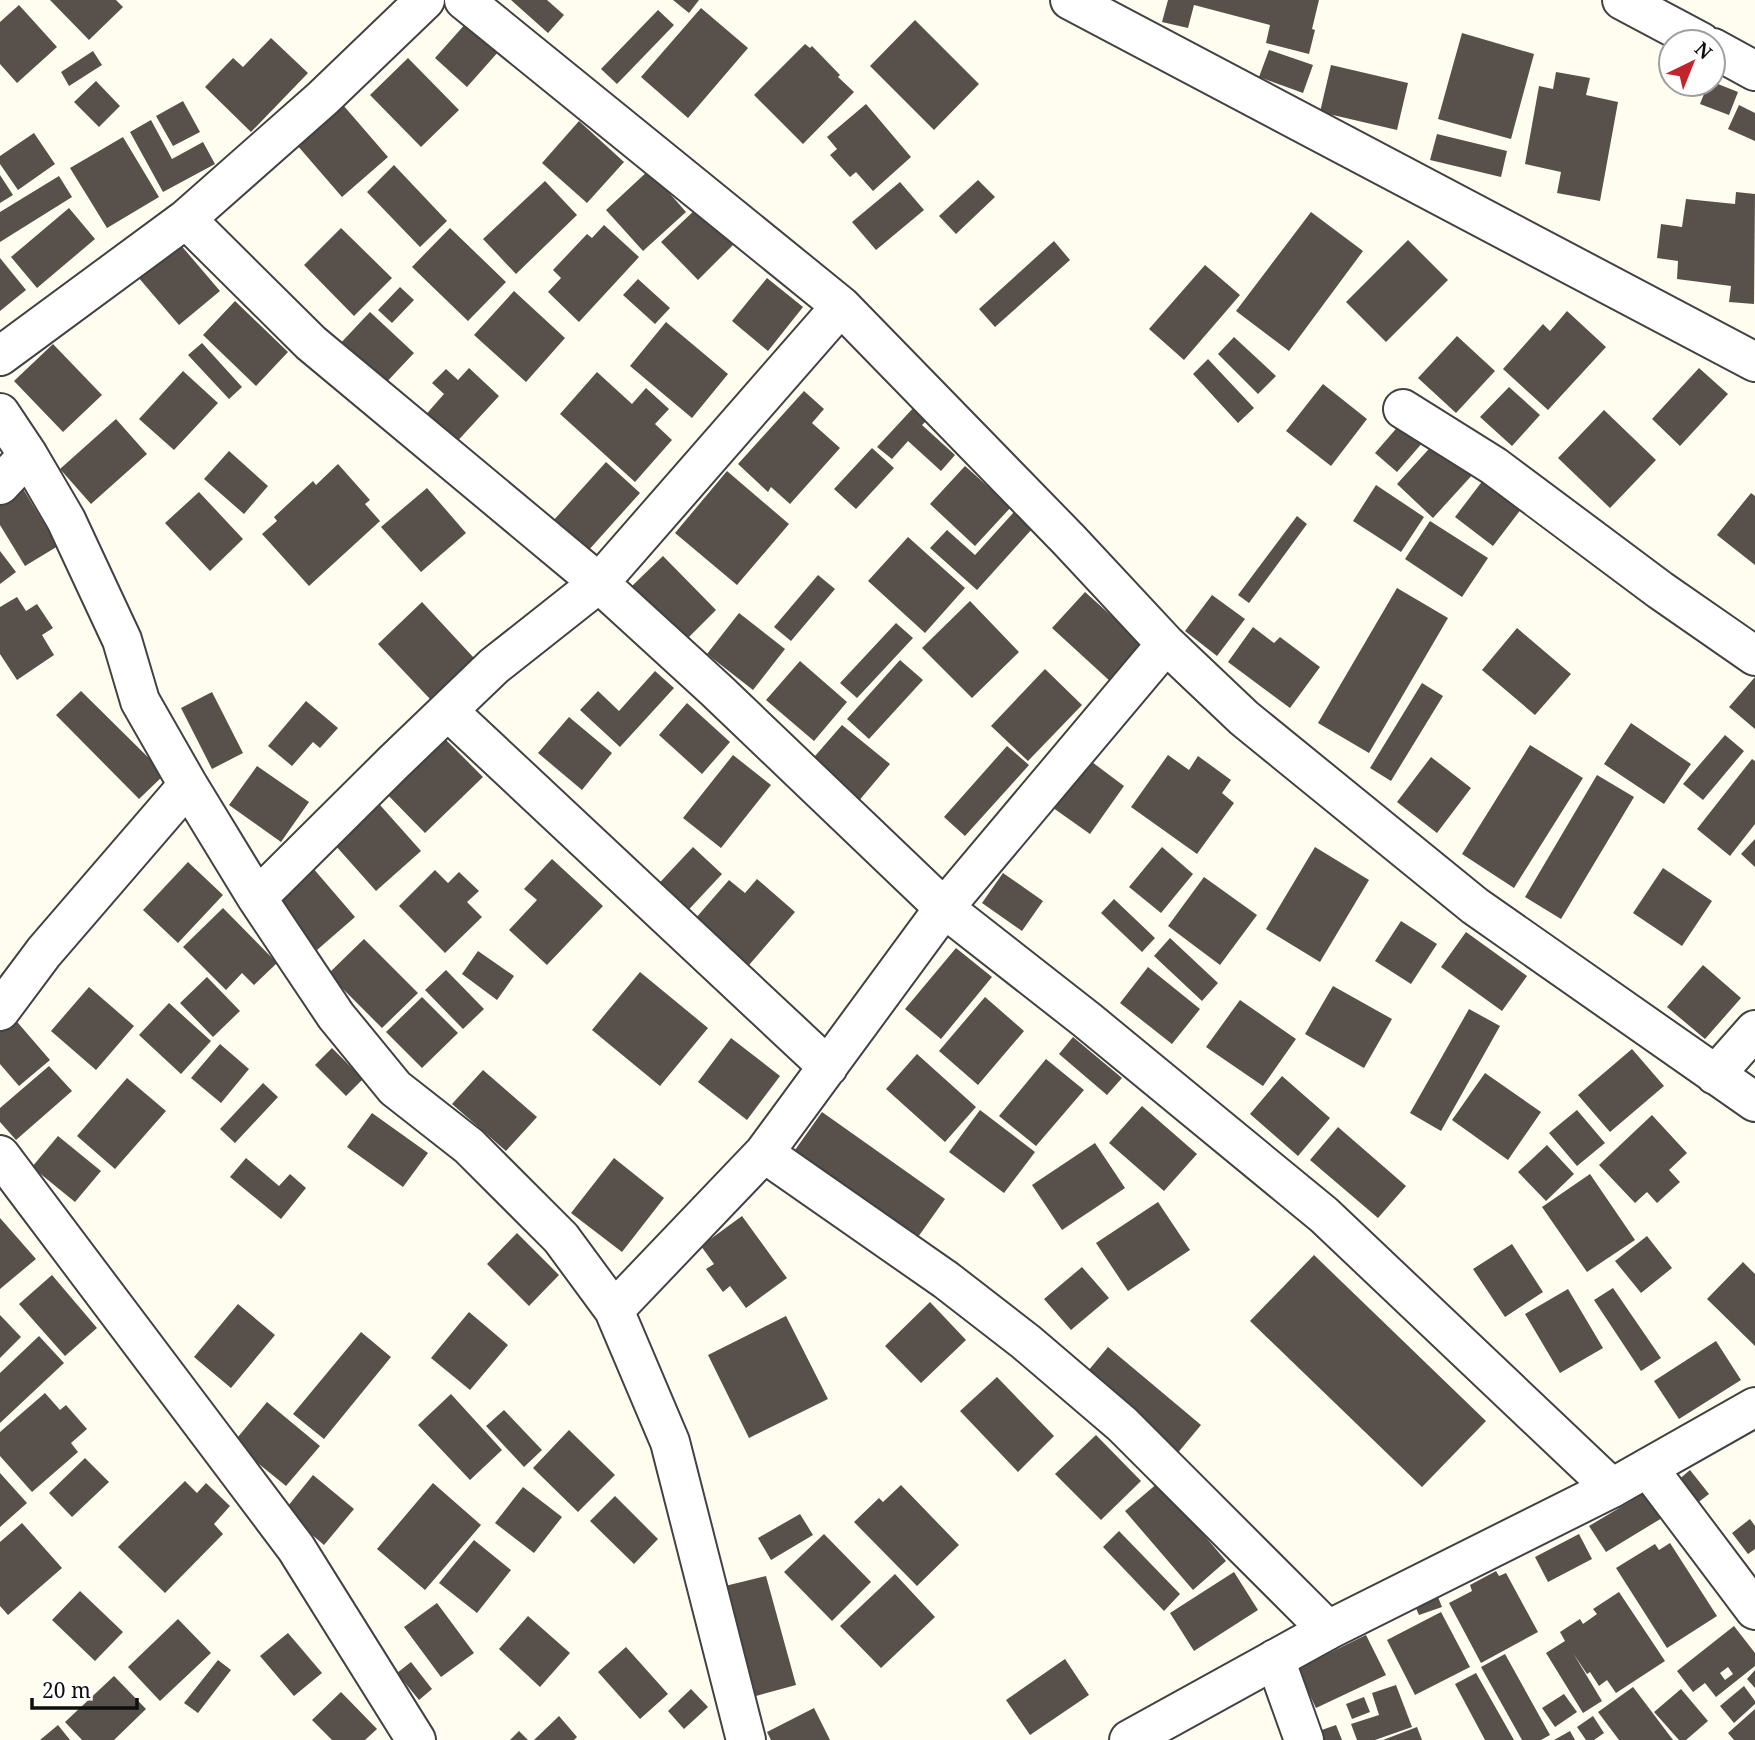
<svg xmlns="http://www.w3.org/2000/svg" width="1755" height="1740" viewBox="0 0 1755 1740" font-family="'Noto Serif',serif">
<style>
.building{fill:#58504b;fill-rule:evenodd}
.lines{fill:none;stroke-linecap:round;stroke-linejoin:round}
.minor-casing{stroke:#424242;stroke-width:42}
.tertiary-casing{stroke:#424242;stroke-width:42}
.minor{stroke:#fff;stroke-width:38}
.tertiary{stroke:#fff;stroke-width:38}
</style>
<rect width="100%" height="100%" fill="#fffcf0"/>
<path class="building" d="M50,0H116L123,7L89,40Z
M511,0H547L564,15L548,33Z
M673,0H699L689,13Z
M1168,0H1319L1312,29L1315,30L1309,54L1266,43L1270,25L1194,5L1188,28L1162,22Z
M19,5L57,47L17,83L0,64V22Z
M701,8L748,48L688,118L641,77Z
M658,10L674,25L617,84L601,69Z
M915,20L979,84L934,130L870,66Z
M467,22L499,51L467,87L435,58Z
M1462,33L1534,54L1511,139L1438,119Z
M271,38L308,73L251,132L205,87L233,58L243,67Z
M805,44L810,48L812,46L840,75L838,77L854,92L803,144L754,95Z
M1269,50L1313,65L1303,93L1259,77Z
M93,51L102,65L69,86L61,72Z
M408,58L459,110L421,147L370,95Z
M1331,65L1408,83L1397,130L1320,112Z
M1556,72L1590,78L1586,95L1618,102L1600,201L1557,193L1561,172L1525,164L1539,86L1553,89Z
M96,81L120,106L99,127L74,102Z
M1713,82L1738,92L1729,115L1700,104L1708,84H1713Z
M183,101L200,132L173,146L156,116Z
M866,104L911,157L873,191L856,172L850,177L830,155L837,149L827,137Z
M343,105L388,157L342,197L297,145Z
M1739,105L1755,113V141L1728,129Z
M151,120L172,159L203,142L215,164L163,192L130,132Z
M579,121L624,162L587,203L542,163Z
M34,133L55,164L18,190L0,164V156Z
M1437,134L1507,151L1501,177L1430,160Z
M123,137L159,197L107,228L70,168Z
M394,165L447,221L420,247L367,192Z
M649,170L686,212L643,251L606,210Z
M0,175L13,195L0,203Z
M59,176L72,197L0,242V212Z
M978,180L995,197L956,234L939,216Z
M545,181L577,215L516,274L483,239Z
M900,182L924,210L876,250L852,222Z
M1736,192L1755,194L1754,304L1729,302L1731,286L1677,279L1678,261L1657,258L1661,224L1682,227L1686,199L1735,204Z
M69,208L95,239L37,288L11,257Z
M697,208L733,245L698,280L661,242Z
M1311,212L1363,251L1289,351L1236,311Z
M604,225L639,257L579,322L548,292L561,278L553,270L587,234L592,238Z
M341,228L392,278L354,316L304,265Z
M450,228L506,282L468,321L412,267Z
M1408,240L1448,280L1386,342L1346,302Z
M1054,241L1070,260L995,327L979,309Z
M179,243L220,291L179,325L138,277Z
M0,258L26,290L0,311Z
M1205,265L1240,295L1184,360L1149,329Z
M767,278L803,307L768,351L732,321Z
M638,279L670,308L655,324L623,295Z
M400,287L414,300L392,323L378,310Z
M514,291L565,338L526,382L474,335Z
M235,301L288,352L256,386L203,335Z
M1567,311L1606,347L1548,410L1503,369L1543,324L1550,331Z
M370,312L414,353L381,388L337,347Z
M666,322L728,374L692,418L630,366Z
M1457,336L1495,371L1456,413L1418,378Z
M1234,337L1276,376L1258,394L1218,354Z
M202,343L242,387L229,399L188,355Z
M53,344L102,395L63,432L14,381Z
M1208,359L1254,408L1238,423L1193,374Z
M469,368L499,396L452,447L422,419L444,394L432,383L446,369L458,380Z
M1699,368L1728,394L1680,446L1652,419Z
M183,371L218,403L174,450L139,419Z
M597,372L632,404L646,388L669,409L655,424L672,440L635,482L560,414Z
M1323,384L1367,419L1331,466L1286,431Z
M1509,387L1540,415L1512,446L1480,417Z
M804,391L824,409L812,423L840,448L790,504L771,487L768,492L738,464Z
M916,405L929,418L922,425L955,455L941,471L908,441L892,459L877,447Z
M1604,410L1656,460L1610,508L1558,458Z
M1408,415L1430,434L1397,472L1375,453Z
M116,419L147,454L91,504L60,469Z
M1438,439L1474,473L1433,518L1397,484Z
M872,448L894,468L856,509L834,489Z
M229,451L268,486L244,514L204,479Z
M606,462L640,493L587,552L553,521Z
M338,464L370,500L365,504L380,521L309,586L262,534L277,521L274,517L313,481L316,485Z
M965,466L1011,507L975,546L930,504Z
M727,471L789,524L737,585L675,533Z
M1487,475L1525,504L1493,546L1455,517Z
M20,484L58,546L25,566L0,525V496Z
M1376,485L1424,517L1401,552L1353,521Z
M427,488L466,533L421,572L381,527Z
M199,492L243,539L210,571L165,523Z
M1751,493L1755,496V565L1717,535Z
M1014,512L1032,529L977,590L930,548L947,530L975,555Z
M1297,516L1307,524L1249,603L1238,595Z
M1430,521L1488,558L1462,597L1405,559Z
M908,537L965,588L925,633L868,581Z
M0,551L16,572L0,584Z
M663,556L716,610L686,640L632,586Z
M818,575L835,589L791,641L774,627Z
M1397,588L1448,618L1369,753L1318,723Z
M1085,592L1144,645L1111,682L1052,628Z
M1212,595L1245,619L1217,656L1185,631Z
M17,597L26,611L37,604L53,628L42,635L54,655L17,680L0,654V607Z
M970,601L1019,652L972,698L922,648Z
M422,602L474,658L430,699L378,644Z
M739,613L785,649L753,690L707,654Z
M896,623L913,638L857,698L840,683Z
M1253,627L1274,643L1280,637L1320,667L1290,708L1228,662Z
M1517,628L1571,674L1535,715L1482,670Z
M900,660L923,680L869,739L847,719Z
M800,661L847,702L814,741L766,700Z
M1045,669L1082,705L1028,761L991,726Z
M655,671L674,688L620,747L580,710L598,691L619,711Z
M1755,677V729L1729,707Z
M1422,683L1443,696L1391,781L1370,768Z
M81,691L165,774L139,799L56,715Z
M212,692L243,753L212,769L181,708Z
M306,701L338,728L320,748L313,742L292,766L268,746Z
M687,703L730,742L702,774L659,735Z
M569,717L612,753L582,790L538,753Z
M1631,723L1691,764L1664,804L1604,764Z
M842,725L890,764L857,803L809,763Z
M436,730L483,777L425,833L379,786Z
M1725,735L1744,751L1703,800L1683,784Z
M1530,745L1583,778L1514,888L1462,854Z
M1007,746L1029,765L965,836L944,817Z
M733,755L771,785L721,848L683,818Z
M1168,755L1189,770L1198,756L1231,780L1222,793L1234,803L1197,854L1131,807Z
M1084,756L1124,786L1090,834L1049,805Z
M1431,757L1471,788L1437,833L1397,802Z
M1752,759L1755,761V824L1730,856L1697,829Z
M257,766L309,802L281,842L229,805Z
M1597,775L1634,797L1561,919L1525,897Z
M372,796L421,851L376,891L327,836Z
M1755,839V867L1741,854Z
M693,847L722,874L679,920L650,893Z
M1162,847L1193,874L1161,913L1129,887Z
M1315,847L1369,880L1320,962L1266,929Z
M552,859L603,906L547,965L509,930L537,900L524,889Z
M306,860L355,917L317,950L268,893Z
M188,862L223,895L178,943L143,910Z
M1663,868L1712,901L1682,946L1633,913Z
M435,870L448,883L459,872L479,891L467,902L482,917L445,953L399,906Z
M1003,873L1043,901L1022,931L982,903Z
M1204,877L1257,915L1220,965L1168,926Z
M757,879L795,912L749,965L695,919L729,880L745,893Z
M1114,899L1155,938L1142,952L1101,913Z
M223,908L277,963L254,985L242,973L226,990L183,947Z
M1401,921L1437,944L1411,984L1375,961Z
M1466,932L1527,976L1502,1011L1441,967Z
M1170,938L1218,983L1202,1001L1154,956Z
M364,939L418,993L382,1028L328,974Z
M956,948L992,977L941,1039L905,1009Z
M478,951L514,976L497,1000L462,974Z
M1703,965L1741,998L1705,1039L1667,1007Z
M1148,967L1200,1009L1172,1044L1120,1003Z
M446,970L484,1009L463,1029L425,990Z
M640,972L708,1028L660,1086L592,1030Z
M207,977L240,1011L213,1037L180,1003Z
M1333,986L1392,1019L1364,1068L1305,1034Z
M89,987L134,1026L96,1070L51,1031Z
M422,997L458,1033L422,1068L386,1032Z
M985,997L1024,1031L978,1085L939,1051Z
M1240,1000L1296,1039L1263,1086L1206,1047Z
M169,1003L211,1041L181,1074L139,1035Z
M1469,1009L1500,1026L1441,1131L1410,1113Z
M12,1016L50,1060L19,1086L0,1064V1027Z
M1073,1037L1122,1078L1107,1095L1059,1054Z
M731,1038L780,1076L747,1120L698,1082Z
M220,1044L249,1069L221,1103L191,1078Z
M332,1048L363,1079L346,1096L315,1065Z
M1632,1049L1664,1086L1610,1132L1578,1095Z
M917,1054L976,1107L945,1142L886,1089Z
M1046,1059L1084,1090L1036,1146L999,1116Z
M49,1066L72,1091L16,1140L0,1122V1108Z
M483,1070L537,1117L506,1151L452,1104Z
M1485,1073L1541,1112L1508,1160L1452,1120Z
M1282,1076L1330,1118L1298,1156L1250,1114Z
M127,1078L166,1111L115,1169L77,1136Z
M263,1083L278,1097L235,1143L220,1129Z
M1142,1106L1197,1154L1164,1191L1109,1143Z
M980,1110L1035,1152L1004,1193L949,1152Z
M1577,1110L1605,1143L1577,1166L1549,1133Z
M822,1112L945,1199L918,1237L795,1150Z
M372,1113L428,1153L403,1187L347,1147Z
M1652,1115L1687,1153L1669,1170L1680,1182L1657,1203L1647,1192L1635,1203L1599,1165Z
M1338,1127L1406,1186L1378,1218L1310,1160Z
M58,1136L101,1171L75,1202L32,1167Z
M1095,1143L1125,1188L1062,1230L1032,1185Z
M1547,1145L1574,1174L1546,1201L1518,1172Z
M246,1158L279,1186L290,1174L306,1188L281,1219L230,1177Z
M614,1158L664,1198L622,1252L571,1213Z
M1590,1174L1635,1240L1587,1272L1542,1207Z
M1158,1202L1190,1250L1128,1291L1096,1243Z
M742,1216L787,1278L746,1308L730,1286L723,1292L706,1269L714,1264L701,1246Z
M0,1218L36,1259L0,1289Z
M517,1233L559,1275L529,1306L487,1264Z
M1647,1236L1672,1268L1641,1293L1615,1261Z
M1512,1244L1543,1292L1505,1317L1473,1269Z
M1314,1255L1486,1421L1422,1487L1250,1321Z
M1743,1262L1755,1274V1346L1707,1299Z
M1082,1267L1109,1298L1071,1330L1044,1299Z
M52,1275L97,1328L65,1356L19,1304Z
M1613,1288L1661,1358L1641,1371L1594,1300Z
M1568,1289L1603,1348L1560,1373L1525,1314Z
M930,1302L966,1340L921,1383L885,1346Z
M238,1304L275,1335L231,1388L194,1357Z
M469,1312L508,1345L470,1390L431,1358Z
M0,1315L21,1337L0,1358Z
M786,1316L828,1399L749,1438L708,1355Z
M361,1332L391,1357L324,1439L293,1414Z
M39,1336L64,1363L0,1423V1373Z
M1716,1341L1741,1380L1679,1419L1654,1381Z
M1108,1347L1201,1425L1176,1455L1083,1377Z
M997,1377L1054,1436L1018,1472L960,1411Z
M45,1393L60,1410L66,1405L87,1429L71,1443L78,1452L32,1492L0,1456V1432Z
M451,1394L502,1450L470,1480L418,1425Z
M267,1402L320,1446L286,1486L233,1443Z
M504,1410L542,1450L524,1467L486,1426Z
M569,1430L615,1475L578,1512L533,1468Z
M1096,1435L1141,1481L1101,1520L1055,1474Z
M85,1458L109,1482L72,1517L49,1493Z
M1690,1470L1709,1494L1696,1504L1677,1481Z
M0,1473L27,1503L0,1527Z
M313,1475L354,1509L324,1545L284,1511Z
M185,1481L197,1493L206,1483L230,1506L214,1524L223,1534L165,1593L118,1547Z
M1159,1482L1226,1561L1193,1590L1125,1511Z
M433,1483L481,1525L425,1590L377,1549Z
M901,1485L959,1545L917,1586L854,1522L879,1498L883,1502Z
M523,1487L562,1517L534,1553L495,1523Z
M1646,1492L1662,1518L1606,1552L1589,1526Z
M615,1496L658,1539L634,1564L590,1521Z
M800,1514L813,1535L771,1560L758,1538Z
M1750,1519L1755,1526V1549L1748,1554L1732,1533Z
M22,1523L62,1568L8,1615L0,1606V1542Z
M1119,1531L1180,1594L1164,1611L1103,1547Z
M824,1534L871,1582L832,1621L784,1572Z
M1579,1534L1592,1559L1548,1582L1535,1557Z
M474,1540L511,1570L477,1613L439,1583Z
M1670,1543L1717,1616L1667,1648L1616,1568L1655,1544L1659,1550Z
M1496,1571L1499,1576L1506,1573L1538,1632L1481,1663L1449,1603L1472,1591L1470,1585Z
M1234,1572L1258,1610L1194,1651L1170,1613Z
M895,1574L935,1617L881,1668L840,1626Z
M766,1576L796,1685L756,1696L725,1586Z
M80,1591L123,1632L95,1661L52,1620Z
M1619,1592L1665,1661L1616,1693L1607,1680L1599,1686L1590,1672L1587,1674L1573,1653L1602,1701L1583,1713L1546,1653L1565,1641L1560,1632L1580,1619L1583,1624L1597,1614L1593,1609Z
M1438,1597L1442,1607L1419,1615L1415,1606Z
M437,1603L474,1653L441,1677L404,1627Z
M1441,1612L1470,1667L1415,1695L1387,1640Z
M528,1616L570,1653L540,1687L499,1649Z
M178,1619L211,1653L160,1701L128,1667Z
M1734,1626L1755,1653V1666L1716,1697L1705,1683L1693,1692L1677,1671ZM1728,1667L1733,1674L1725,1680L1720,1673Z
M288,1633L322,1673L294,1696L260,1656Z
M1366,1635L1386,1675L1316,1708L1294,1662L1312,1653L1315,1660Z
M626,1647L668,1694L640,1719L598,1672Z
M1505,1654L1550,1735L1541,1740H1522L1481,1667Z
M1065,1659L1089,1695L1030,1735L1006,1700Z
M218,1660L231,1670L198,1713L184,1703Z
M411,1662L432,1689L419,1700L397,1673Z
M1755,1670V1688L1747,1679Z
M1476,1673L1514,1740H1485L1455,1684Z
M114,1676L146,1709L114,1740H82L65,1722Z
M1396,1685L1412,1727L1375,1740H1357L1351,1724L1379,1715L1372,1693Z
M1744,1686L1755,1701V1704L1734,1723L1720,1706Z
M1633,1687L1673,1740H1619L1598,1712Z
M691,1689L708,1707L684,1729L668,1711Z
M1681,1689L1708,1721L1686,1740H1679L1654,1712Z
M341,1692L377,1729L365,1740H332L312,1720Z
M1564,1694L1577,1712L1555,1727L1542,1708Z
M1364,1697L1370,1712L1352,1719L1346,1704Z
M814,1708L830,1740H771L767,1732Z
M1755,1709V1740H1734L1728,1733Z
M559,1716L577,1737L574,1740H534Z
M1593,1716L1604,1733L1594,1740H1586L1577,1727Z
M58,1725L70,1740H40Z
M1336,1725L1342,1740H1319L1316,1732Z
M1417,1727L1422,1740H1383Z
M519,1731L528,1740H510Z
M1570,1731L1575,1740H1554Z"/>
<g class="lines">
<defs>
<path id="minor" d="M464,0L841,306L1069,540L1166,644L1244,718L1475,906L1755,1102
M1070,0L1755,362
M1622,0L1701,42
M1713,48L1755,71
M186,219L311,343L599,583L716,690L944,908L1087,1020L1324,1215L1612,1488
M0,356L186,219L323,98L425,0
M1403,409L1494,466L1660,590L1755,656
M0,413L28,455L66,520L122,640L140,701L188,785L257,898L336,1016L395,1088L469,1146L561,1238L614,1310L670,1442L746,1740
M0,485L28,455
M448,711L828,1067
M257,898L394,762L494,666L599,583L841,306
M0,1011L44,952L188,785
M1715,1075L1755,1030
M764,1153L946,1280L1026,1342L1122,1424L1328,1630
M0,1155L296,1548L416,1740
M614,1310L764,1153L944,908L1166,644
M1648,1468L1755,1610
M1275,1659L1304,1740"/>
<path id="tertiary" d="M1129,1740L1328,1630L1612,1488L1755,1407"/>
</defs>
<use href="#minor" class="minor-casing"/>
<use href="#tertiary" class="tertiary-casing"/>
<use href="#minor" class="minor"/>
<use href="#tertiary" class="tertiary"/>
</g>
<g transform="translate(1692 63) rotate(43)"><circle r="33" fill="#ffffff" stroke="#9f9f9f" stroke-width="2"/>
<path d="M0-5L12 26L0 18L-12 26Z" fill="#c1242b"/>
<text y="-10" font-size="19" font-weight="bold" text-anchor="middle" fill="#0f0f0f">N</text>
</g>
<path d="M32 1698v10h105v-10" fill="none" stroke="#0f0f0f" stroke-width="3.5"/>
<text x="42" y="1698" font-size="21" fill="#0f0f0f" stroke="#ffffff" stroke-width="5" paint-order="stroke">20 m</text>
</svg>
